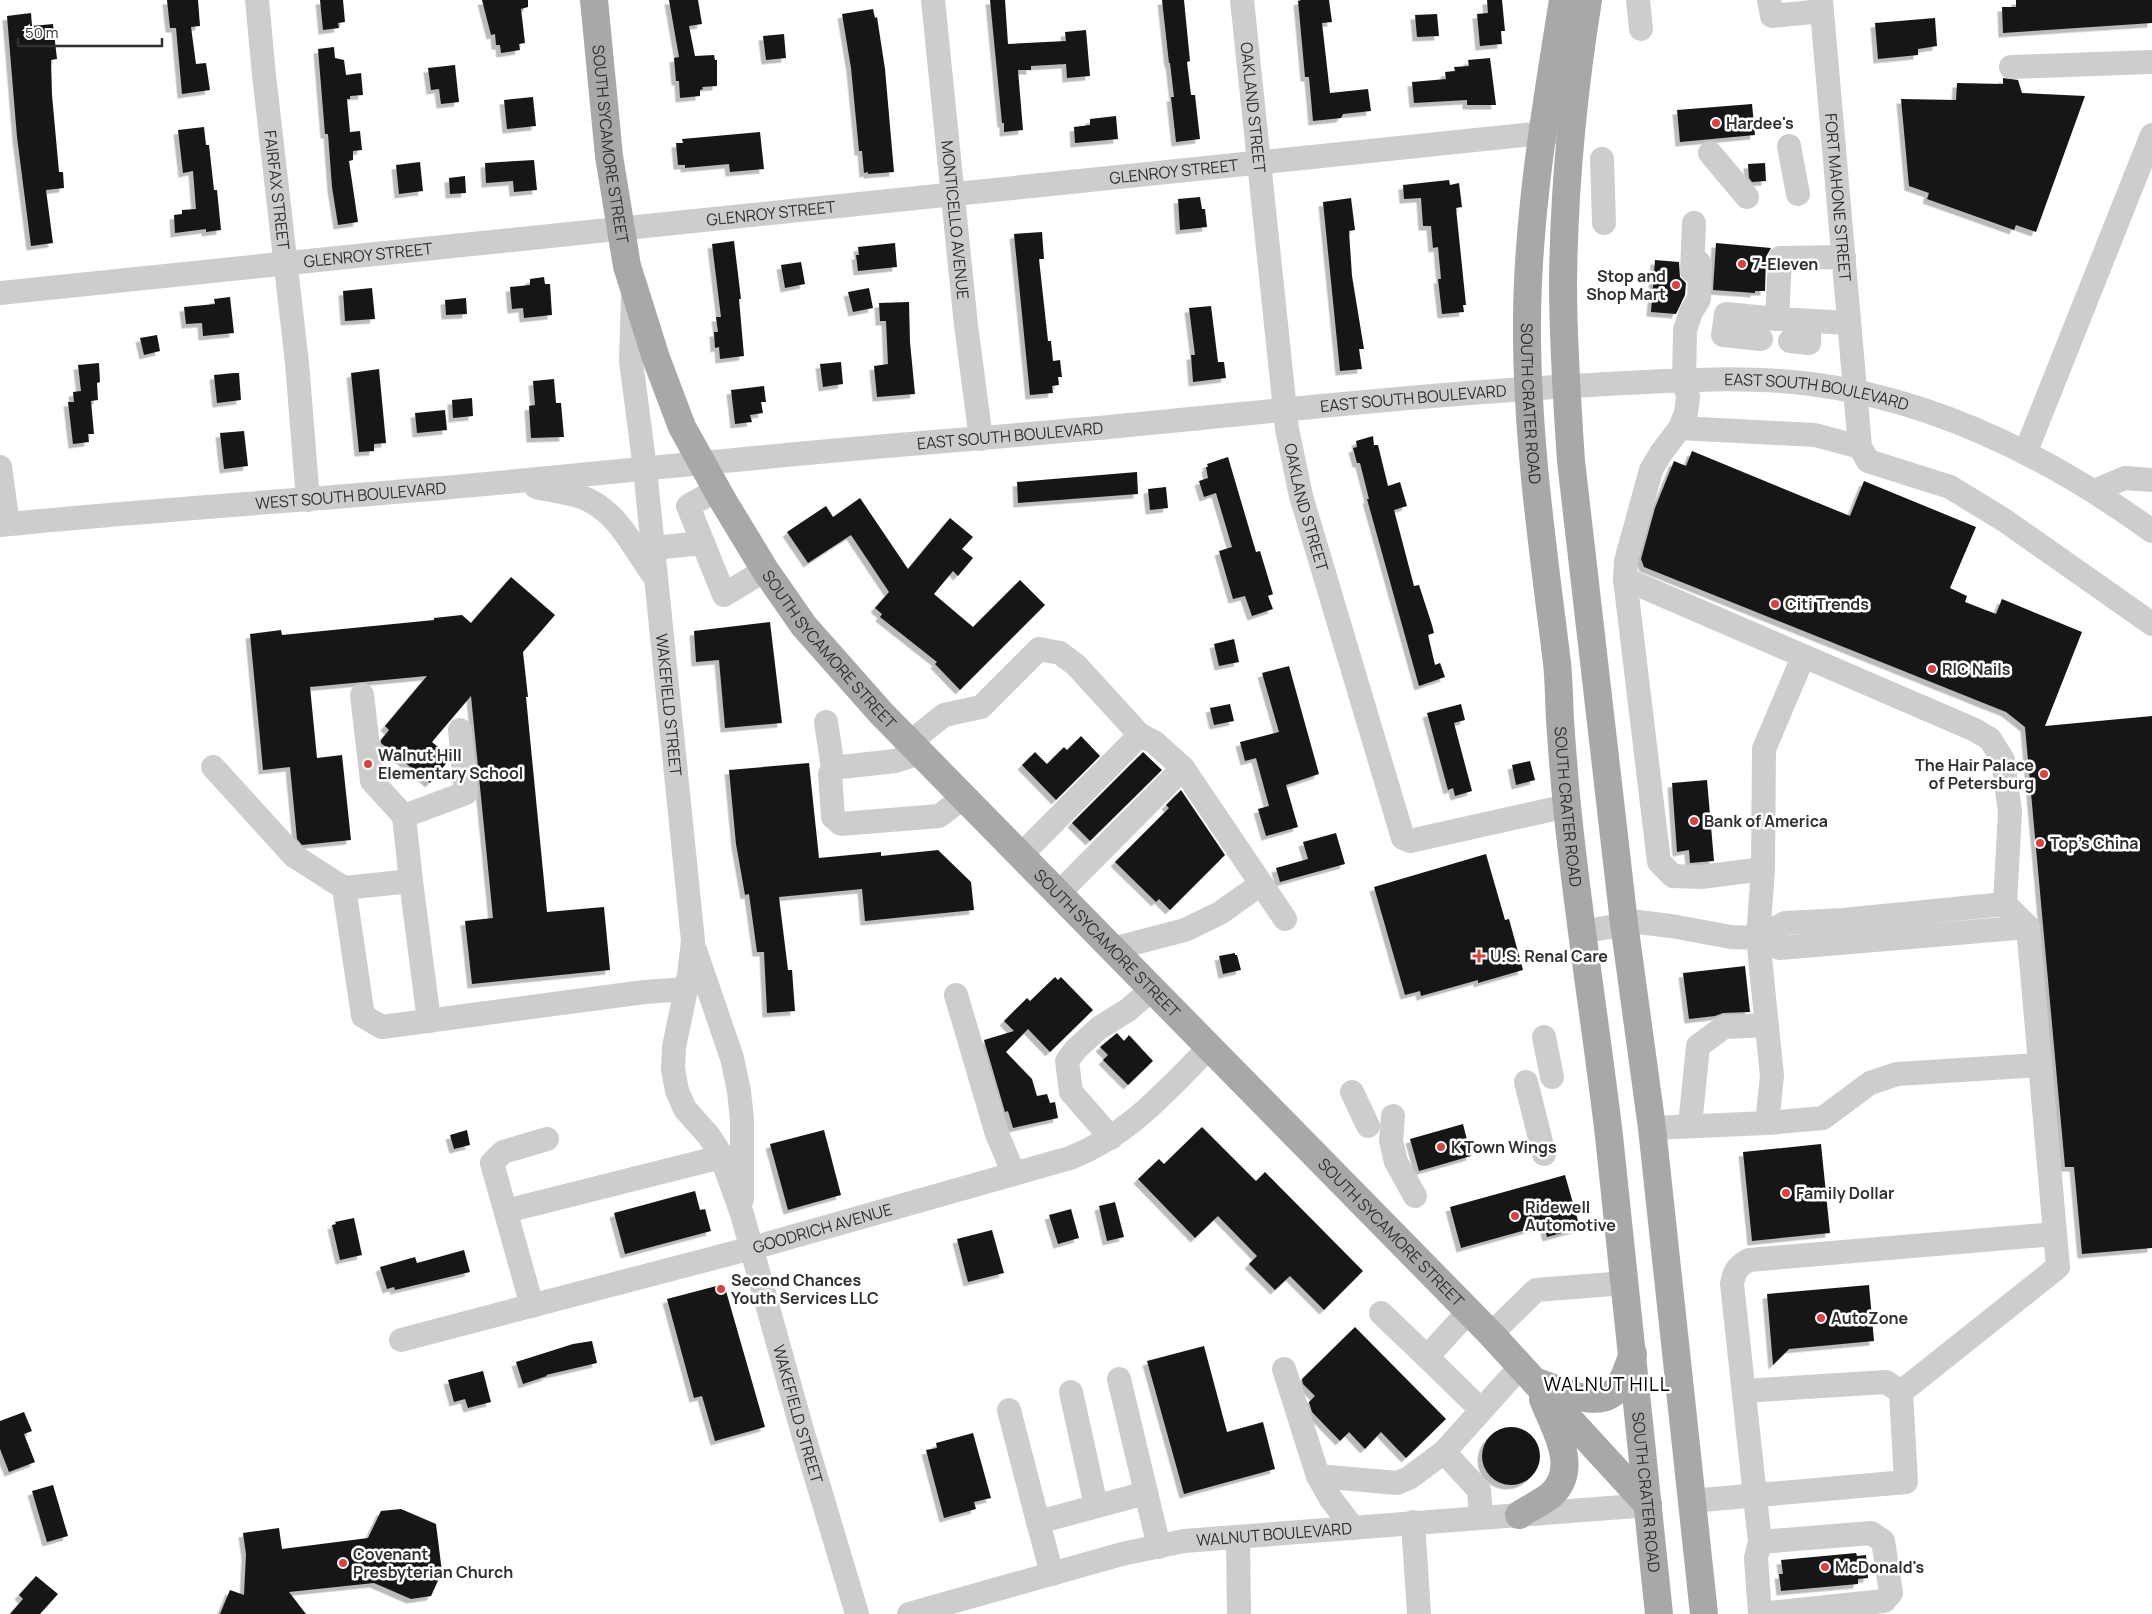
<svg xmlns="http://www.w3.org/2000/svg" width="2152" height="1614" viewBox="0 0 2152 1614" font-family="Manrope,sans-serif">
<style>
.building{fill:#171717;filter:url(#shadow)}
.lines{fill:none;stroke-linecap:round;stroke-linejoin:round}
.minor{stroke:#cdcdcd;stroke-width:24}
.major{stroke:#a8a8a8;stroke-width:28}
.poi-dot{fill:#d84341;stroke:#fff;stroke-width:2}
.labels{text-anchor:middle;stroke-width:5;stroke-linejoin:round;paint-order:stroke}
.street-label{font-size:16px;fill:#303030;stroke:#fff}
.poi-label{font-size:16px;font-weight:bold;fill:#303030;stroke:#fff;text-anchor:start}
.quarter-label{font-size:19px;letter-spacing:1px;fill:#000;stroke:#fff}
</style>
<defs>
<filter id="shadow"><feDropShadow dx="-4.5" dy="4.5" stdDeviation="0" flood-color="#0004"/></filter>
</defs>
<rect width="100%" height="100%" fill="#fff"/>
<path class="building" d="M167,0H198L200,26L191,27L196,64L206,63L210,90L182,94L176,28H170Z
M320,0H343L345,22L338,23L339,28L323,30Z
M482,0H528V7L521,9L525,43L519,44L520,50L501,53L500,45H496L495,34L491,35Z
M669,0H698L702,24L689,26L695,56L714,55L715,60H717V86L702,87L703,89L700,90V96L680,98L679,81H676L674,58L679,57Z
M990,0H1005L1008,44L1066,41L1065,32L1086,30L1090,76L1067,78L1066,64L1031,66V70H1018L1023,130L1004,132V123H1002Z
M1162,0H1184L1190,61L1187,62L1191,95H1195L1200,139L1176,142L1171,97H1174L1170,63H1169Z
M1301,0H1329L1332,22L1322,23L1330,93L1368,89L1371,111L1343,114L1341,118L1313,121L1309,77H1305L1299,11L1298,1Z
M1487,0H1502L1505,31H1501L1502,44L1480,46L1477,14L1488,13Z
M2016,0H2152V23L2003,33L2002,7H2016Z
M873,9L875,18L877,17L885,69L894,172L868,174V172L864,173L862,151H859L851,68L842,14Z
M31,13L32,26L53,24L57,59L51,60L52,95L59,172H63L64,188L46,190L53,243L31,246L17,137L7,16Z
M1437,14L1439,36L1417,37L1415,15Z
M1935,18L1937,46L1918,49V55L1878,59L1875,23Z
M784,34L786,58L766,60L763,36Z
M334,47L335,58L344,60L346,75L361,73L363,95L350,96V99H347L350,132L360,131L362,150L353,151V160L349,161L358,222L338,225L332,187L328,134H325L318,49Z
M1490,58L1496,105H1467V100L1414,103L1412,82L1446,79L1445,72L1455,71L1454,67L1469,66L1468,60Z
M455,65L459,102L441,104L439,89L431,90L428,68Z
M2003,78L2018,80L2022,93L2085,96L2036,232L2016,225L2014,230L1927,199L1929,193L1909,186L1901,99L1956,100L1957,83L2003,84Z
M533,97L536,126L507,129L504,100Z
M1752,104L1755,135L1680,142L1677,110Z
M1116,116L1118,139L1075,143L1074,127L1090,125V119Z
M204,127L206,145H209L214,190H217L221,230L206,232V229L175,233L174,215L182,214V210L196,209L193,171L183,173L178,130Z
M760,132L764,169L730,172L729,164L685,168V165H678L676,143H683L682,139Z
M534,160L537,190L514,192L513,181L486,183L485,163Z
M420,162L423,191L399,194L396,165Z
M1765,163L1766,181L1752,182L1749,178L1748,164Z
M465,176L466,193L450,194L449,178Z
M1449,180L1450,185L1459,183L1462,207L1456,208L1466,305H1463L1464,312L1442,314L1438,279H1441L1438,247L1433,248L1431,226H1423L1421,198L1404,199L1403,185Z
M1200,197L1202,209H1205L1207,227L1180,230L1178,199Z
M1351,198L1355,230L1349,231L1352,276L1364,349H1359L1362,369L1340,371L1323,202Z
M1042,232L1044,259H1039L1048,341H1051L1053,361L1060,360L1062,377H1058L1059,385L1052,386L1053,393L1030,395L1014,234Z
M734,241L741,299H739L744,356L720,359L719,347L715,348L714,332H718L716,317H721L712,244Z
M895,243L897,267L858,271L856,255H859L858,247Z
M1716,243L1771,248L1766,257L1765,291H1755V293L1713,290Z
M1655,260L1679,262L1680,277L1686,283L1685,295L1676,314L1651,312Z
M801,262L805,284L785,288L781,265Z
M544,277L545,284H550L552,315L524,318L523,308L512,309L510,287L530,285V279Z
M372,288L375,319L345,321L343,291Z
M869,288L873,308L853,312L848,292Z
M230,297L234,333L203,336L202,323L186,324L184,307L215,304L214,299Z
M466,298L467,314L446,315L445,300Z
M909,302L910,342L915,394L877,397L874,366L888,364L886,321H880L879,303Z
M1211,306L1218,362H1224L1226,378L1193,382L1191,355H1195L1189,308Z
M157,335L160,351L144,355L140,338Z
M841,362L843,384L823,387L820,364Z
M99,363L100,382L97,383L98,400L91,401L94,434H88L89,442L73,444L68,402H74L73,392L81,391L78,365Z
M379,369L386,443L374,444V451L359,452L351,373Z
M234,373H239L241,400L217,403L214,375Z
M554,379L556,403H561L564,437L531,438L529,406L535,405L533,381Z
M764,386L766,402H761L763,413L750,415L752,422L735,424L731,390Z
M472,398L473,416L453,418L452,400Z
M445,410L447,430L417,433L415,413Z
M244,431L248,466L224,469L220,433Z
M1373,436L1374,445H1378L1388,486L1400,482L1407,506L1394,510L1414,586L1419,585L1432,625L1434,633L1428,635L1435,665L1440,663L1445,677L1419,686L1367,499H1369L1360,463H1357L1353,448L1357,447L1356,441Z
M1692,451L1850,516L1864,481L1976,527L1950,588L1967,596L1965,602L1996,614L2002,599L2082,632L2045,726L2152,716V1248L2082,1254L2074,1167H2065L2025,727L2006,712L1644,567L1641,559L1655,508L1674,461L1686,466Z
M1228,457L1256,552L1260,551L1273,594L1268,596L1273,609L1252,616L1245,596L1233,599L1219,551L1232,547L1216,493L1204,497L1199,481L1208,478L1206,467H1208L1207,464Z
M1137,472L1138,494L1018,503L1017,482Z
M1166,487L1168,508L1150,510L1148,489Z
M860,498L908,569L950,518L973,537L962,549L973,558L958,576L953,571L934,594L973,627L1020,580L1045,605L960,690L935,664L937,662L880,617L882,614L875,608L889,592L851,535L808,563L787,532L826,506L833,517Z
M511,577L555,615L523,652L528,697H526L547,912L604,907L610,970L472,984L465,921L493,918L471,696L432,742L449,756V760L430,783L381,743V740L389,730L385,726L427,676L310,687L317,758L342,755L351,840L302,845L297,839L290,767L263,770L250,634L281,630L282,635L434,620V618L462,615L471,623Z
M770,622L782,723L725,728L719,660L696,662L694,631Z
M1234,639L1239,662L1219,666L1214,644Z
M1289,666L1319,774L1286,785L1298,827L1266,836L1258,809L1269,806L1256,758L1245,761L1240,742L1279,732L1262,673Z
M1230,704L1234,721L1214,725L1210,708Z
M1461,704L1465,720L1454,723L1472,791L1455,796L1453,788L1448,790L1427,713Z
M1081,736L1100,756L1056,800L1022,765L1035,752L1047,764L1064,747L1067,750Z
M1143,752L1162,770L1090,841L1072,823Z
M1530,761L1535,780L1516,785L1512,765Z
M809,763L819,858L881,852V856L938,850L971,882L974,910L865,921L862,889L779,897L788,970H792L795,1011L767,1013L764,952H757L749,894L745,895L736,844L729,770Z
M1707,780L1714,861L1690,863L1689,850L1677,852L1672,783Z
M1181,790L1225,855L1170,910L1159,899L1156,902L1115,862L1169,808L1166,805Z
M1336,833L1345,864L1280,882L1276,868L1308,859L1303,842Z
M1486,854L1505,920L1509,919L1523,970L1478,983V980L1421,996L1420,991L1405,995L1374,887Z
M1235,953V955H1237L1241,970L1223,974L1219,956Z
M1745,966L1750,1012L1723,1013L1715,1016L1689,1019L1683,973Z
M1055,977L1058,980L1061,977L1093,1010L1050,1052L1028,1029L1006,1052L1032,1079L1037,1096L1047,1094L1050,1103L1055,1102L1058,1118L1013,1128L1008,1111L1005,1112L984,1040L1014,1031L1004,1021L1027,998L1030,1001Z
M1117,1033L1124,1041L1129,1035L1153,1061L1128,1085L1103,1060L1108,1055L1100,1047Z
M1463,1124L1471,1156L1419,1171L1410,1139Z
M1202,1127L1256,1181L1265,1172L1363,1271L1324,1310L1290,1276L1275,1290L1249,1264L1257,1256L1218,1216L1195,1238L1138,1179L1159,1159L1164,1164Z
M467,1130L470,1145L454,1149L450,1135Z
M824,1130L841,1195L788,1210L770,1144Z
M1821,1144L1830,1233L1752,1241L1743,1152Z
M1565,1175L1580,1228L1547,1237L1544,1225L1461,1248L1450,1207Z
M695,1191L700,1210L705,1209L711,1231L625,1254L614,1213Z
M1115,1202L1124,1237L1107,1241L1099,1206Z
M1071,1209L1079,1238L1058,1244L1049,1215Z
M354,1218L362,1255L340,1260L332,1225L336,1224L335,1222Z
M992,1230L1004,1273L968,1282L957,1239Z
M464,1250L470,1272L395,1290L394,1287L387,1289L380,1267L415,1257L417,1263Z
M724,1284L765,1427L715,1441L702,1396L694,1398L667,1299Z
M1869,1285L1874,1341L1789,1349L1773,1365L1767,1294Z
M1355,1327L1446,1419L1406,1458L1381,1432L1365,1449L1349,1432L1340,1441L1312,1412L1309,1402L1315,1396L1303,1384L1302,1379Z
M592,1341L597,1363L546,1375L547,1376L523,1384L516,1362L573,1344Z
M1204,1346L1227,1432L1263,1422L1275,1469L1184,1494L1147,1361Z
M483,1371L491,1402L468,1408L465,1399L454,1402L448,1380Z
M24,1412L32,1431L24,1434L35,1462L9,1472L0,1449V1421Z
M1482 1456a29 29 0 1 1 58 0a29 29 0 1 1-58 0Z
M973,1433L991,1498L974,1502L976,1509L944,1518L926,1450L937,1448L936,1443Z
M53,1485L68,1536L47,1542L32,1491Z
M401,1509L436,1524L442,1572L431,1596L411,1599L374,1583L289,1592L306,1614H220L230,1590L244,1595L246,1554L243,1533L279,1528L282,1549L368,1538L381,1511Z
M1856,1553L1857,1556L1866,1555L1868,1578L1858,1579V1584L1781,1591L1779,1574H1783L1781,1560Z
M36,1576L58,1594L40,1614H10L23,1599L19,1595Z"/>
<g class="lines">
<g class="minor">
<path id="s1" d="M257,0L264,75L297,363L308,500"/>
<path id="s2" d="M933,0L966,325L981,439"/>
<path id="s3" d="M1242,0L1287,429L1301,496L1403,838L1410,841L1567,806"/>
<path d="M1638,0L1641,29"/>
<path d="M1769,0L1772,16L1822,11"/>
<path id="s4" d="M1821,0L1860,447L1868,461L1950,487L2004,520L2152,624"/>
<path d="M2011,67L2152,62"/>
<path d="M1789,146L1798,194"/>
<path d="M1710,153L1747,197"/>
<path d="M1602,159L1604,223"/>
<path d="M1692,271L1694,223"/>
<path id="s5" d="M0,293L1572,130"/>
<path id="s6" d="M633,295L631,361L645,469L693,941L689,975L674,1047L673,1069L677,1091L685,1109L709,1136L720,1153L742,1214L802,1430L857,1614"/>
<path d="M1777,319L1780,258L1844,257"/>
<path d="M1761,339L1723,335L1726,314L1777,319L1849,323"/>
<path d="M1790,341L1809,343V321"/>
<path d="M1680,428L1815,435L1860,447"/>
<path d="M2026,451L2152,135"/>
<path d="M0,467L8,524"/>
<path d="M536,487C549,490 564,492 578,496C616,507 632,546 654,576"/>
<path d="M717,490L688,506L724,595L765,570"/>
<path d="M2094,491L2125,478L2152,480"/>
<path id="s7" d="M0,525C135,511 271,503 406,491C516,482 626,470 735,460C863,447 991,438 1119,426C1277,411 1434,393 1591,385C1664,381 1739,375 1811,384C1937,400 2051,458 2152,531"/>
<path d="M653,548L703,543"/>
<path d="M1625,579L1659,862L1673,876L1701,877L1763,869"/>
<path d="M362,695L372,781L404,816"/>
<path d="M826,722L833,768"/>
<path d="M909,743L944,715L981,707L1039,649L1060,653L1076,665L1140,735L1154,742L1183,768"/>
<path d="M920,753L895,761L833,768L830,774L833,817L841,824L939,816L963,798"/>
<path d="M213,767L294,856L344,888L363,1016L382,1027L644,992L687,989"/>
<path d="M1020,856L1140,735"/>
<path d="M411,881L404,816L466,793L460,730"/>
<path d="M344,888L411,881L429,1021"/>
<path d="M1058,894L1183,768L1285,919"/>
<path d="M1581,932L1638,922L1671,926L1731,937L1758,938L1780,948L2028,927"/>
<path d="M1758,938L1785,923L1843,920L2005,904"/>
<path d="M1112,949L1185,930L1220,913L1261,884"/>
<path d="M695,950L732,1058L739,1091L742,1120V1199"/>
<path d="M956,995L997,1134L1014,1174"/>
<path d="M1544,1037L1552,1077"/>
<path d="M1526,1082L1544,1154"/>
<path d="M1352,1092L1368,1126"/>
<path d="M1393,1116L1391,1141L1396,1162L1415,1196"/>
<path d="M1767,1123L1823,1118L1870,1083L1897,1074L2040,1065"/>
<path d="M1690,1126L1698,1046L1724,1027L1767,1025"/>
<path d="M1652,1128L1767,1123L1772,1076L1758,938L1763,869L1764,749L1803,657"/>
<path d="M1111,1138L1071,1092L1067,1061L1076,1049L1099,1028L1128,1010L1152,989"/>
<path d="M506,1211L721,1157"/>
<path d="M532,1306L492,1163L503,1152L547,1139"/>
<path d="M1469,1311L1427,1357L1471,1400"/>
<path d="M1381,1313L1427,1357"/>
<path d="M1491,1334L1536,1290L1625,1283"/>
<path id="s8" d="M401,1340L752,1248L1070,1158C1131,1134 1165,1091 1210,1047"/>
<path d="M1284,1369L1318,1476L1331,1499L1353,1528"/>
<path d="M1119,1379L1159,1547"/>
<path d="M1744,1391L1886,1382L1901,1392"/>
<path d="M1071,1392L1096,1506"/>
<path d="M1009,1410L1038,1522L1146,1493"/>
<path d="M1318,1476L1397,1483L1409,1478L1444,1452"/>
<path d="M1691,1501L1906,1482L1901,1392L2058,1267L2028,927L2005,904L2010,812L2003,760L1990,739L1975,730L1625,579L1626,561L1651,470L1661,453L1680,428L1686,413L1688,397L1684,380L1685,330L1691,312L1699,299L1700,264L1693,256"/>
<path d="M1481,1517L1479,1490L1444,1452L1521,1366"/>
<path d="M1038,1522L1052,1574"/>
<path d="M1413,1522L1419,1614"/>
<path d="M1238,1537L1239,1614"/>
<path id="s9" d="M909,1614L1122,1554L1184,1541L1648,1505"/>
<path d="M1760,1614L1756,1558L1760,1542L1732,1284C1734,1271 1738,1266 1749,1260L2055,1234"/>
<path d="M1760,1614L1884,1601L1891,1593L1883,1541L1871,1533L1760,1542"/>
</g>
<g class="major">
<path id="s10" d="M594,0L609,156L627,266L656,358L682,427L722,499L765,570L804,626L881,713L1491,1334L1648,1505"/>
<path id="s11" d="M1563,0C1546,106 1528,212 1527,319C1526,434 1543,549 1557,663C1559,682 1559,701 1560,720C1562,749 1564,777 1567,806C1578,916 1596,1026 1609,1136L1659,1614"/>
<path d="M1588,0C1573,93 1564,188 1563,283C1563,342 1567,402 1571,461L1624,923L1652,1128L1704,1614"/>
<path d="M1537,1382C1562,1390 1604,1415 1621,1383C1626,1374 1629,1364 1633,1354"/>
<path d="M1519,1515C1529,1508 1543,1502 1552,1494C1580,1467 1554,1428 1543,1399"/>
</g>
</g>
<g class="poi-dot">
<circle cx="1716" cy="123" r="5"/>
<circle cx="1742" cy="264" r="5"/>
<circle cx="1676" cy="285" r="5"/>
<circle cx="1775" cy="604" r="5"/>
<circle cx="1932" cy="669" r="5"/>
<circle cx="368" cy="764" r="5"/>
<circle cx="2044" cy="774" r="5"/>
<circle cx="1694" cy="821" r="5"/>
<circle cx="2040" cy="843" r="5"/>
<path d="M1476.5 948.5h5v5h5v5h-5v5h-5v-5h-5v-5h5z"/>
<circle cx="1441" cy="1147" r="5"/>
<circle cx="1786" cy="1193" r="5"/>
<circle cx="1515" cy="1216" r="5"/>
<circle cx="721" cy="1289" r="5"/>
<circle cx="1821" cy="1318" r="5"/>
<circle cx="343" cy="1563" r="5"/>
<circle cx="1825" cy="1567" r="5"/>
</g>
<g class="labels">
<g class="street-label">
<text dy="6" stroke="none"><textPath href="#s3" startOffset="108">OAKLAND STREET</textPath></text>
<text dy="6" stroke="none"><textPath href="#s10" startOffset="145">SOUTH SYCAMORE STREET</textPath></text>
<text dy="6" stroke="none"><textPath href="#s5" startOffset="1180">GLENROY STREET</textPath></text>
<text dy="6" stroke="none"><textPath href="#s1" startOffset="191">FAIRFAX STREET</textPath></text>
<text dy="6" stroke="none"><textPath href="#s4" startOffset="198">FORT MAHONE STREET</textPath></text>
<text dy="6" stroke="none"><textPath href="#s5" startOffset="775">GLENROY STREET</textPath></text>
<text dy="6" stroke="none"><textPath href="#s2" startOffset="221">MONTICELLO AVENUE</textPath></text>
<text dy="6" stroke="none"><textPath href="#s5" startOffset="370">GLENROY STREET</textPath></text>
<text dy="6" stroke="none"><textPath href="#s7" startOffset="1824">EAST SOUTH BOULEVARD</textPath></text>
<text dy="6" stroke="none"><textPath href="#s7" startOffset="1419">EAST SOUTH BOULEVARD</textPath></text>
<text dy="6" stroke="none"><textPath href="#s11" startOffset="406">SOUTH CRATER ROAD</textPath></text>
<text dy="6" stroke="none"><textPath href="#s7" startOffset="1014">EAST SOUTH BOULEVARD</textPath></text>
<text dy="6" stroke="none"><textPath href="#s7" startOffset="352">WEST SOUTH BOULEVARD</textPath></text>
<text dy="6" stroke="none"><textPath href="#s3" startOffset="512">OAKLAND STREET</textPath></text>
<text dy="6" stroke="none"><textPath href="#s10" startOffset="706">SOUTH SYCAMORE STREET</textPath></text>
<text dy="6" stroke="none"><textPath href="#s6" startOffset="412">WAKEFIELD STREET</textPath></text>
<text dy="6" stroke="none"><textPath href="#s11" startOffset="811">SOUTH CRATER ROAD</textPath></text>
<text dy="6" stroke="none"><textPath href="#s10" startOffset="1111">SOUTH SYCAMORE STREET</textPath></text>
<text dy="6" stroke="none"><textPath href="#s8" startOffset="436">GOODRICH AVENUE</textPath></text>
<text dy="6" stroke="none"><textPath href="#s10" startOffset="1516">SOUTH SYCAMORE STREET</textPath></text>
<text dy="6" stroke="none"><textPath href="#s6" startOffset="1150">WAKEFIELD STREET</textPath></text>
<text dy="6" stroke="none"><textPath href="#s11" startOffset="1501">SOUTH CRATER ROAD</textPath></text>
<text dy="6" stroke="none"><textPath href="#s9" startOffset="375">WALNUT BOULEVARD</textPath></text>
</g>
<g class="poi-label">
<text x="1726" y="129">Hardee's</text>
<text x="1752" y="270">7-Eleven</text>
<text x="1666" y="282" text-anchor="end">Stop and<tspan x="1666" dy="18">Shop Mart</tspan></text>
<text x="1785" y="610">Citi Trends</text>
<text x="1942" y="675">RIC Nails</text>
<text x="378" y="761">Walnut Hill<tspan x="378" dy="18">Elementary School</tspan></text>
<text x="2034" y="771" text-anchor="end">The Hair Palace<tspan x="2034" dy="18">of Petersburg</tspan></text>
<text x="1704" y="827">Bank of America</text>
<text x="2050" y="849">Top’s China</text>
<text x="1490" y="962">U.S. Renal Care</text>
<text x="1451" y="1153">K Town Wings</text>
<text x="1796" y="1199">Family Dollar</text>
<text x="1525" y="1213">Ridewell<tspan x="1525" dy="18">Automotive</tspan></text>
<text x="731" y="1286">Second Chances<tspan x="731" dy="18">Youth Services LLC</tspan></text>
<text x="1831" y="1324">AutoZone</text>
<text x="353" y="1560">Covenant<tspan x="353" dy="18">Presbyterian Church</tspan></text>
<text x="1835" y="1573">McDonald's</text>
</g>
<g class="quarter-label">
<text x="1607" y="1391">WALNUT HILL</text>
</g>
</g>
<path d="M18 38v8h144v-8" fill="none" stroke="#303030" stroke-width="2.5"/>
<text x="25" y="38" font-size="15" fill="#303030" stroke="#ffffff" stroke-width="4" paint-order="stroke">50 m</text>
</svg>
